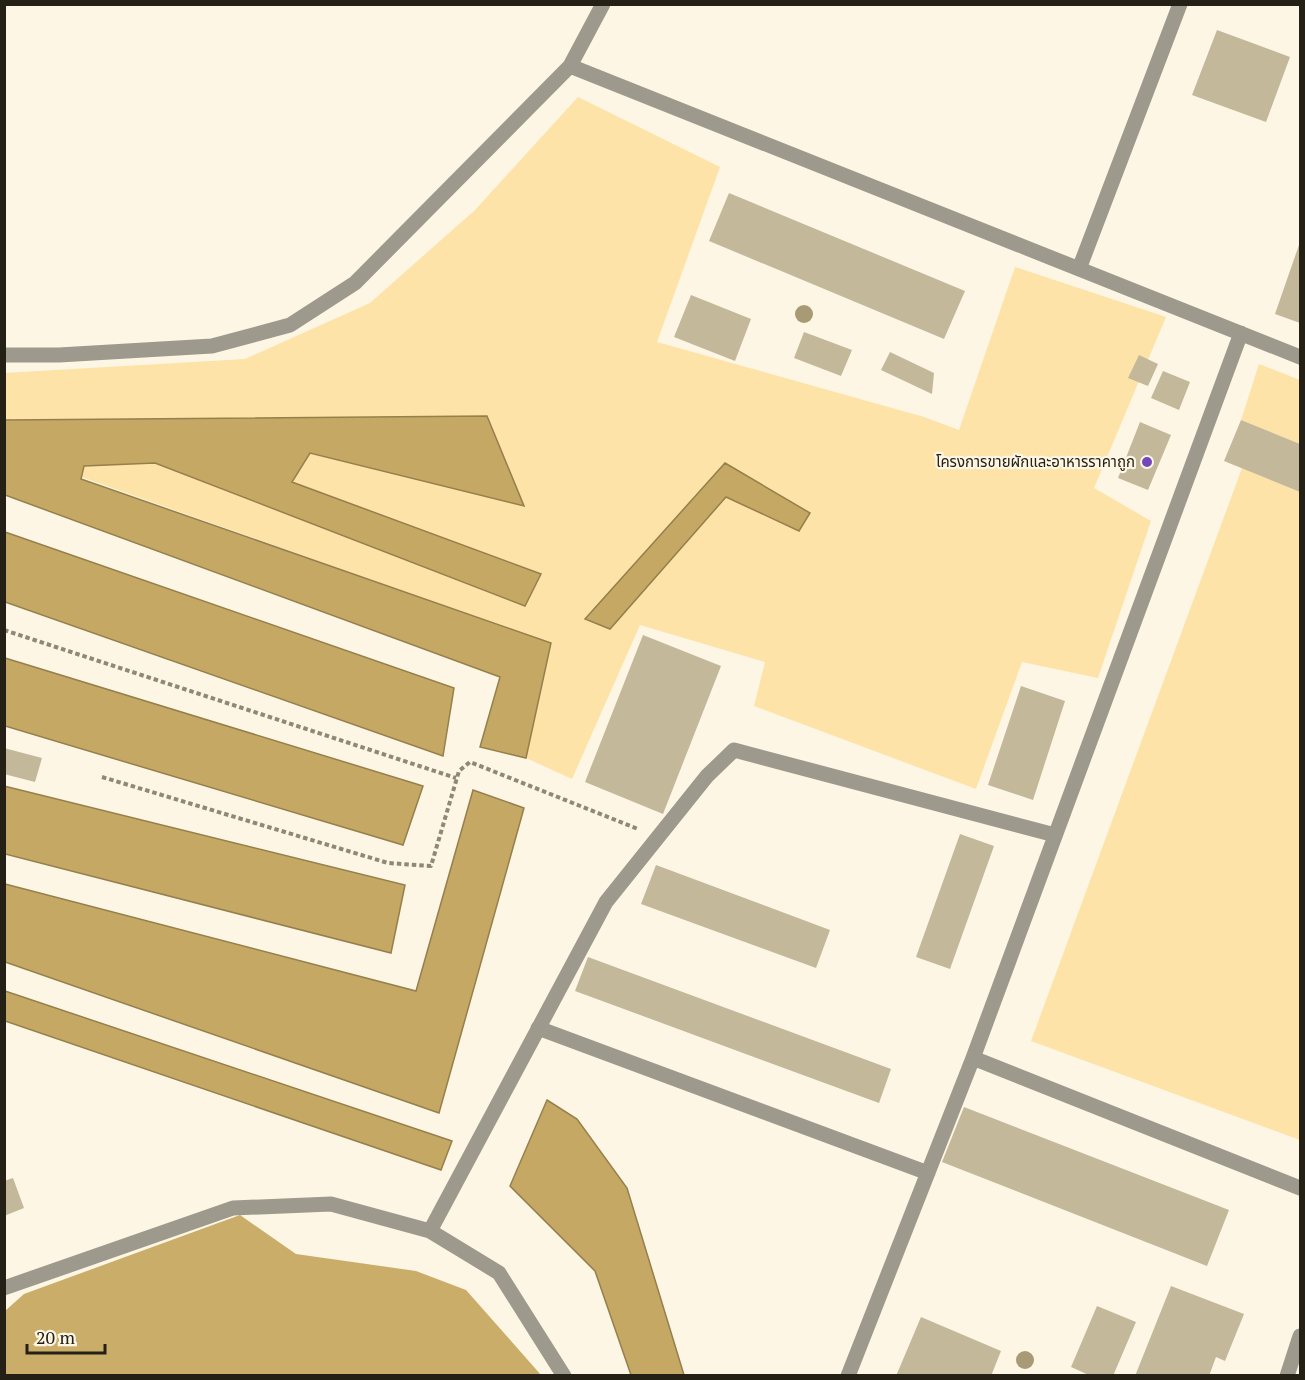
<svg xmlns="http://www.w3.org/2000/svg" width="1305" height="1380" viewBox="0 0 1305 1380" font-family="'PT Serif','Noto Sans Thai',serif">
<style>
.green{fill:#fde3a8}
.forest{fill:#caad68}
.water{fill:#c5a863;stroke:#957f4c;stroke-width:1.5}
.building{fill:#c4b89b}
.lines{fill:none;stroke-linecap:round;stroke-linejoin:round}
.path{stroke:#8e8879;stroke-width:4;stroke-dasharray:4.5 3;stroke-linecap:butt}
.minor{stroke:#9e998d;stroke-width:15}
.tree{fill:#a89a74}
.poi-dot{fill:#7446be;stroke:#fdf6e4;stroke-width:2}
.labels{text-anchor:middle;stroke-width:4.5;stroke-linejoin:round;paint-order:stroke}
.poi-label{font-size:15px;fill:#252015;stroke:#fdf6e4;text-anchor:end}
</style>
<rect width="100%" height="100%" fill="#fdf6e4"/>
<path class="green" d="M578,97L720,167L657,342L924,417L959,430L1015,267L1166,317L1094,488L1151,521L1098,678L1022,662L976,789L754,706L765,662L640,625L572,779L526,758L550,643L5,450L4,373L245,359L370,303L475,210Z
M1259,364L1300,380V444L1241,420Z
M1242,468L1300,492V1140L1031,1041Z"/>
<path class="forest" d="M240,1215L296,1254L416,1271L466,1290L541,1375H5V1311L24,1294Z"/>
<path class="water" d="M487,416L524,506L310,453L292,482L541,574L525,606L155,463L84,466L81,479L551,643L526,758L480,747L500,677L5,495V420Z
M725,463L810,513L799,531L726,497L610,629L585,619Z
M5,532L454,688L443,756L5,602Z
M5,658L423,786L403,845L5,726Z
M4,786L405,885L391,953L5,854Z
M473,790L524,808L439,1113L5,962V884L416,991Z
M5,991L452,1141L441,1170L5,1021Z
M547,1100L577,1119L627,1188L684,1375H631L595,1271L510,1186Z"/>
<path class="building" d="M1217,30L1290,57L1266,122L1192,95Z
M729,193L965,291L944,339L709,241Z
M1300,242V323L1275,314Z
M691,295L751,319L735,361L674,337Z
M804,332L852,350L841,376L794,358Z
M890,352L934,373L932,394L881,370Z
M1139,355L1158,364L1148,386L1128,378Z
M1163,371L1190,382L1179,410L1151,398Z
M1241,420L1300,444V492L1224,461Z
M1140,422L1171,435L1148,490L1118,478Z
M643,635L721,666L663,814L585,782Z
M1021,686L1065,701L1033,800L988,785Z
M4,748L42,758L35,782L4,774Z
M960,834L994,846L950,969L916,957Z
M656,865L830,930L816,968L641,904Z
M588,957L891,1069L879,1103L575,991Z
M964,1107L1229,1210L1207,1266L942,1162Z
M13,1178L24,1208L4,1216V1181Z
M1171,1286L1244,1314L1225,1361L1216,1357L1209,1376H1135Z
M1097,1306L1136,1322L1113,1376H1091L1071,1367Z
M921,1317L1001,1351L991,1376H896Z"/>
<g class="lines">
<path class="path" d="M4,630L456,778
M102,777L388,863L431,866L459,771L470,762L638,829"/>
<path class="minor" d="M570,66L1300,357
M1079,269L1180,4
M4,355H59L212,346L290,325L355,283L570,66L603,4
M538,1028L928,1173
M973,1058L1300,1188
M430,1231L606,902L707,776L734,750L1055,835
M4,1288L233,1208L331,1204L430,1231L499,1273L564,1376
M848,1376L973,1058L1241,333
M1287,1376L1300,1336"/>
</g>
<g class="tree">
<circle cx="804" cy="314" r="9"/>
<circle cx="1025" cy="1360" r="9"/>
</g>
<circle class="poi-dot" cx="1147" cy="462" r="6"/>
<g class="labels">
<g class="poi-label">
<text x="1135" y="467">โครงการขายผักและอาหารราคาถูก</text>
</g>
</g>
<rect width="1305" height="1380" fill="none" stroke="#252015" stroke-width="12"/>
<path d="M27 1344v9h78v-9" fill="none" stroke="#252015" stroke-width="3"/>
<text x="36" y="1344" font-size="18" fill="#252015" stroke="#fdf6e4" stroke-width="4.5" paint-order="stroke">20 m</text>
</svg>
